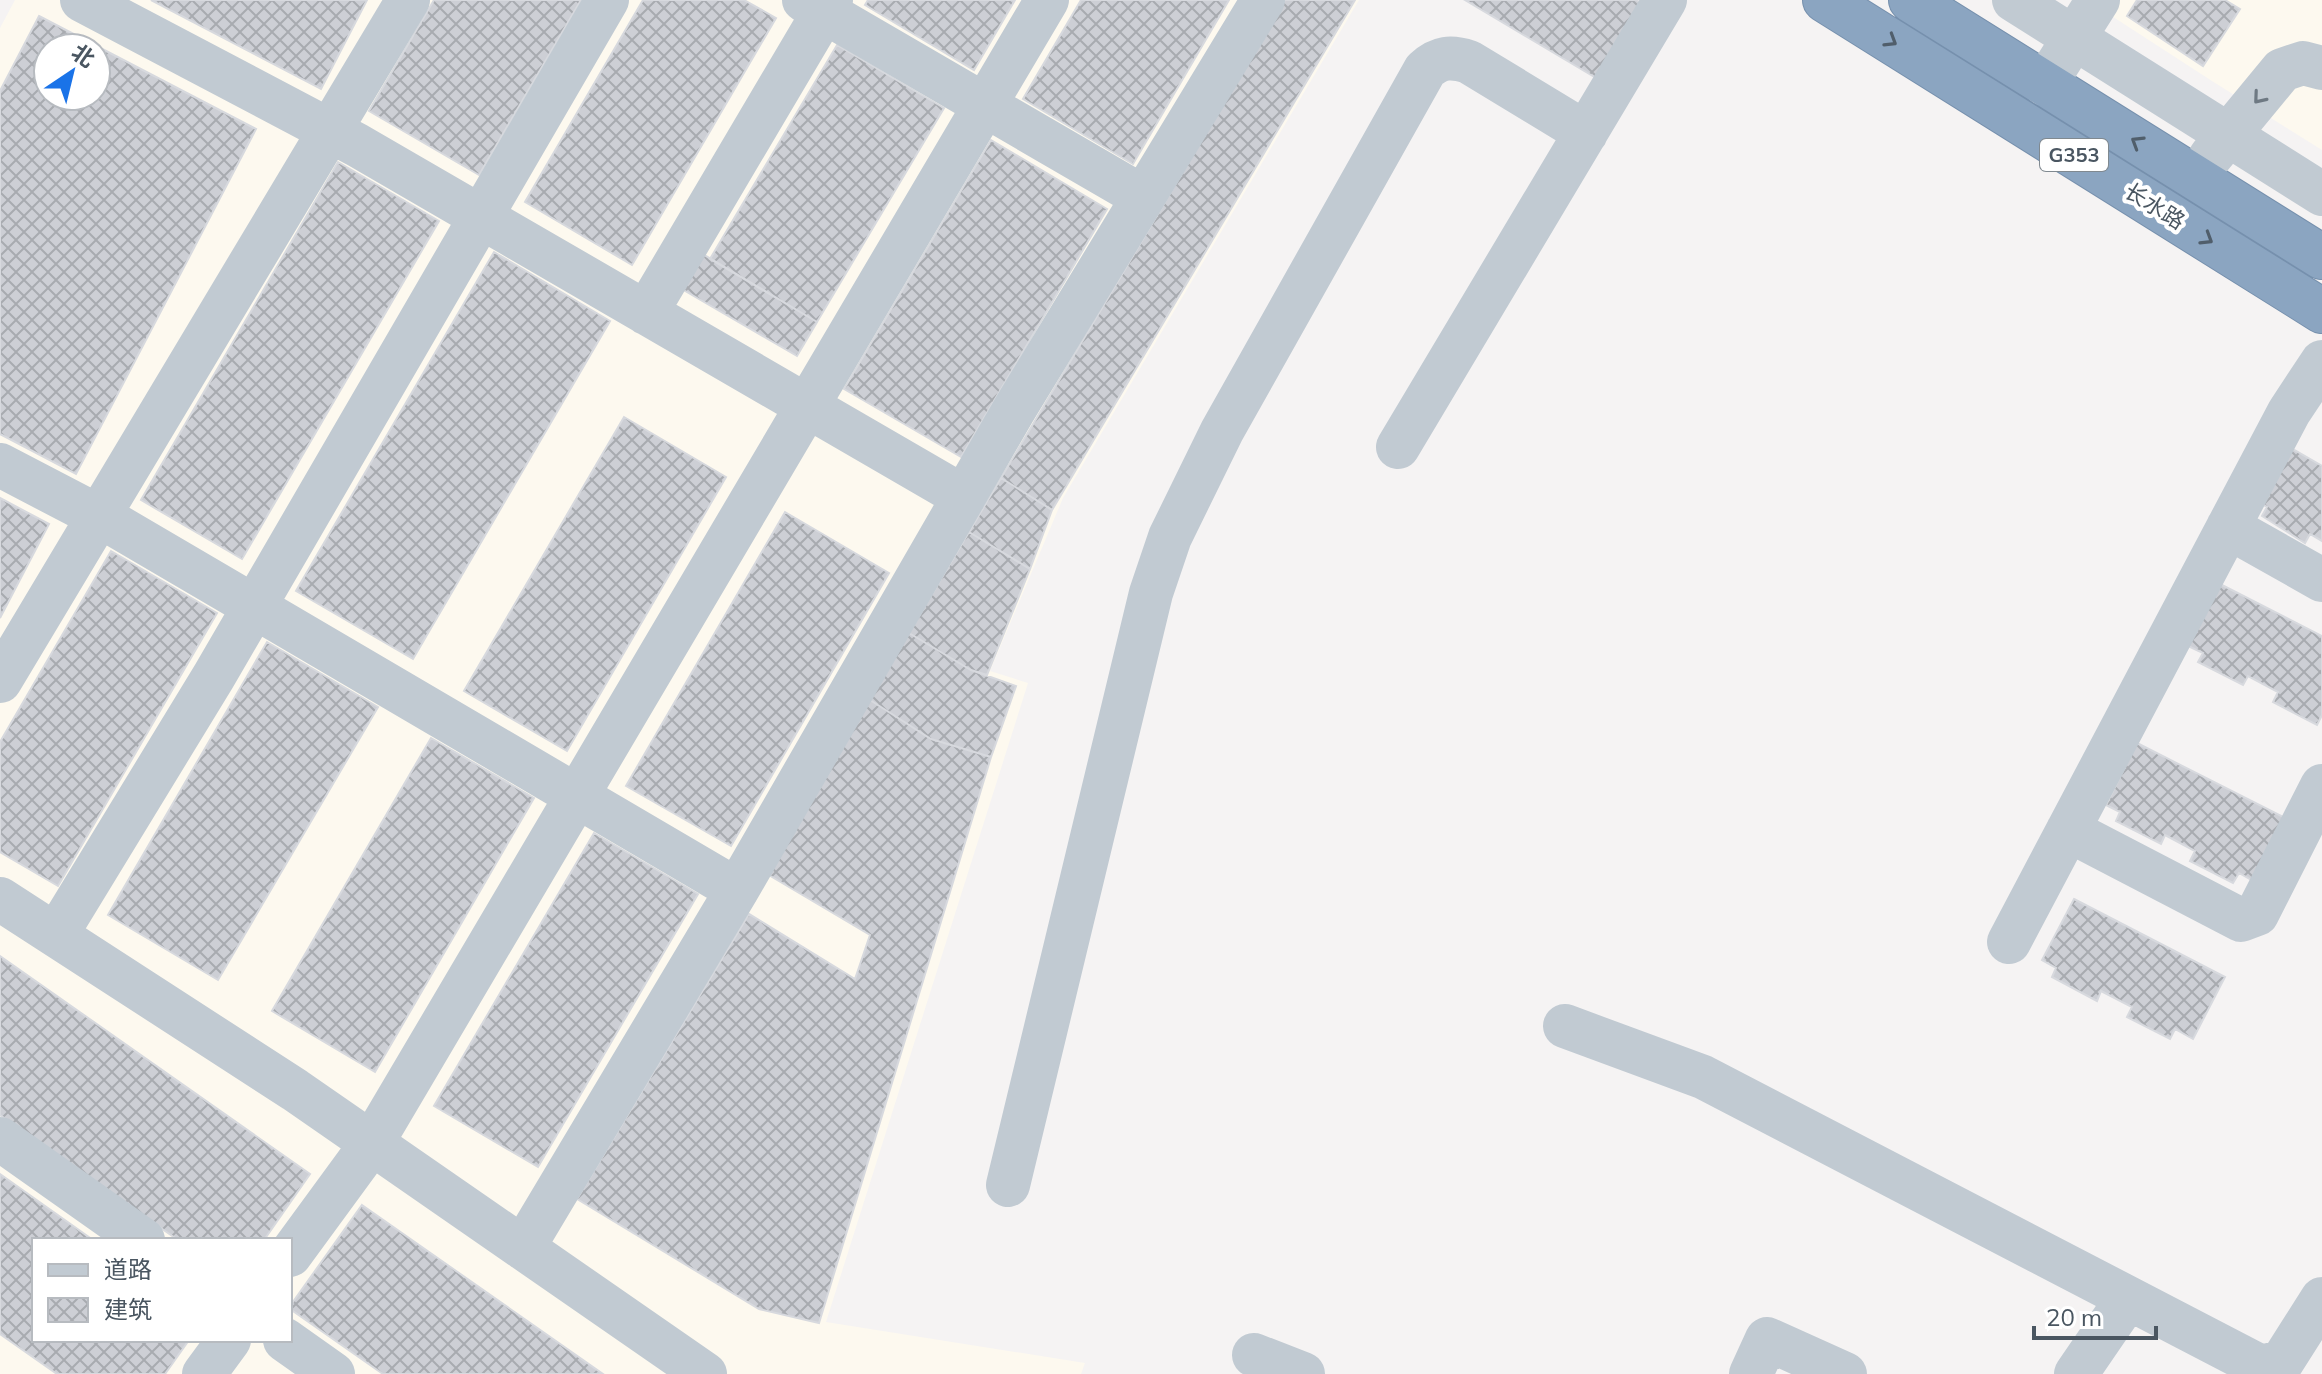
<svg xmlns="http://www.w3.org/2000/svg" width="2322" height="1374" viewBox="0 0 2322 1374" font-family="Mulish,'Noto Sans SC',sans-serif">
<style>
.commercial{fill:#fdf9ef;fill-rule:evenodd}
.building{fill:url(#building-cross-hatch);stroke:#d7d9de;stroke-width:2;fill-rule:evenodd}
.lines{fill:none;stroke-linecap:round;stroke-linejoin:round}
.highway-casing{stroke:#7690ad;stroke-width:46}
.minor{stroke:#c1cad2;stroke-width:44}
.highway{stroke:#8ba5c1;stroke-width:44}
.oneway{stroke:#505e6b}
.oneway2{stroke:#6e7983}
.labels{text-anchor:middle;stroke-width:8;stroke-linejoin:round;paint-order:stroke}
.shield{fill:#fff;stroke:#808990;stroke-width:2}
.shield-label{font-size:20px;font-weight:bold;fill:#4a5661}
.street-label{font-size:22px;fill:#4a5661;stroke:#fff}
</style>
<defs>
<pattern id="building-cross-hatch" width="8" height="8" patternUnits="userSpaceOnUse" patternTransform="scale(2)"><rect width="8" height="8" fill="#cdcfd5"/><path d="M0 0l8 8M0 8l8-8" fill="none" stroke="#a8abb0"/></pattern>
</defs>
<rect width="100%" height="100%" fill="#f5f3f3"/>
<path class="commercial" d="M15,0H1359L1063,498L990,671L1028,683L826,1322L1085,1363L1081,1374H0V28ZM48,48H96V96H48ZM34,1240H290V1340H34Z
M2087,0H2322V150L2212,81Z"/>
<path class="building" d="M151,0H367L321,89Z
M434,0H581L479,175L369,111Z
M643,0H744L776,18L632,265L525,202Z
M868,0H1015L974,70L865,5Z
M1081,0H1229L1133,164L1023,99Z
M1285,0H1355L1052,510L1001,478Z
M1465,0H1636L1641,3L1596,78Z
M2137,0H2225L2240,9L2203,66L2127,16Z
M39,16L256,129L76,474L0,434V91ZM48,48H96V96H48Z
M837,45L944,108L817,322L710,259Z
M991,140L1107,209L961,457L844,389Z
M338,162L439,221L242,559L141,500Z
M494,252L610,321L413,659L296,591Z
M701,253L817,322L797,356L680,288Z
M624,417L726,477L567,751L464,691Z
M2286,445L2322,466V541L2310,534L2305,543L2262,516L2267,507L2253,499Z
M1001,478L1052,510L1030,569L969,532Z
M0,498L49,524L0,618Z
M785,512L889,573L731,846L626,786Z
M969,532L1030,569L987,675L971,670L909,633Z
M111,551L217,613L58,886L0,852V742Z
M2220,584L2322,636V715L2317,725L2273,702L2278,692L2248,676L2243,685L2198,662L2203,653L2188,646Z
M909,633L971,670L1016,686L991,757L931,739L870,700Z
M267,642L378,707L218,980L108,915Z
M870,700L931,739L991,757L819,1323L759,1309L577,1199L749,914L855,979L870,935L767,874Z
M431,738L534,798L375,1072L272,1011Z
M2137,743L2289,820L2257,883L2239,873L2233,883L2190,861L2195,851L2165,835L2161,844L2116,821L2120,812L2106,805Z
M594,833L698,894L538,1167L434,1106Z
M2074,899L2225,977L2193,1039L2175,1029L2170,1039L2127,1017L2132,1007L2101,991L2097,1001L2052,977L2056,968L2042,960Z
M0,956L310,1174L264,1240H178L0,1115Z
M0,1174L93,1240H34V1340H189L165,1374H57L0,1334Z
M362,1205L603,1374H383L290,1309V1306Z"/>
<g class="lines">
<defs>
<path id="highway" d="M1825,0L2322,311
M1911,0L2322,257"/>
</defs>
<use href="#highway" class="highway-casing"/>
<path class="minor" d="M82,0L357,145L964,497
M804,0L1143,197
M2014,0L2322,194
M2045,84L2098,0
M2211,156L2282,70L2303,63L2322,68
M646,313L831,0
M1398,447L1665,0
M0,465L117,526L737,890
M2228,527L2322,580
M0,681L408,0
M2068,830L2241,920L2257,914L2322,786
M0,899L295,1090L705,1374
M56,935L214,676L607,0
M2009,942L2289,412L2322,362
M1565,1026L1703,1077L2261,1367L2282,1362L2322,1299
M0,1139L143,1240
M1008,1185L1151,593L1170,537L1222,431L1425,70C1439,57 1451,56 1469,62L1586,133
M523,1248L737,890L1014,410L1263,0
M290,1255L372,1143L1047,0
M285,1340L333,1374
M1254,1355L1303,1374
M204,1374L229,1340
M1751,1374L1767,1339L1845,1374
M2076,1374L2128,1298"/>
<use href="#highway" class="highway"/>
</g>
<defs><path id="oneway-chevron" d="M-2-3.5L2.5 0L-2 3.5" fill="none" stroke-width="1.6" stroke-linecap="round" stroke-linejoin="round" transform="scale(2)"/></defs>
<g class="oneway">
<use href="#oneway-chevron" transform="translate(1891 41) rotate(32)"/>
<use href="#oneway-chevron" transform="translate(2137 142) rotate(-148)"/>
<use href="#oneway-chevron" transform="translate(2207 239) rotate(32)"/>
</g>
<use class="oneway2" href="#oneway-chevron" transform="translate(2259 98) rotate(130)"/>
<g class="labels">
<rect class="shield" x="2040" y="139" width="68" height="32" rx="6"/>
<g class="shield-label">
<text x="2074" y="162">G353</text>
</g>
<g class="street-label">
<text transform="translate(2155 206) rotate(32)" y="8">长水路</text>
</g>
</g>
<rect x="32" y="1238" width="260" height="104" fill="#ffffff" stroke="#b7bbc0" stroke-width="2"/>
<rect x="48" y="1264" width="40" height="12" fill="#c1cad2" stroke="#b7bbc0" stroke-width="2"/>
<text x="104" y="1278" font-size="24" fill="#4a5661">道路</text>
<rect x="48" y="1298" width="40" height="24" fill="url(#building-cross-hatch)" stroke="#b7bbc0" stroke-width="2"/>
<text x="104" y="1318" font-size="24" fill="#4a5661">建筑</text>
<g transform="translate(72 72) rotate(35)"><circle r="38" fill="#ffffff" stroke="#b7bbc0" stroke-width="2"/>
<path d="M0-6L14 30L0 20L-14 30Z" fill="#1a73e8"/>
<text y="-12" font-size="22" font-weight="bold" text-anchor="middle" fill="#4a5661">北</text>
</g>
<path d="M2034 1326v12h122v-12" fill="none" stroke="#4a5661" stroke-width="4"/>
<text x="2046" y="1326" font-size="24" fill="#4a5661" stroke="#ffffff" stroke-width="6" paint-order="stroke">20 m</text>
</svg>
